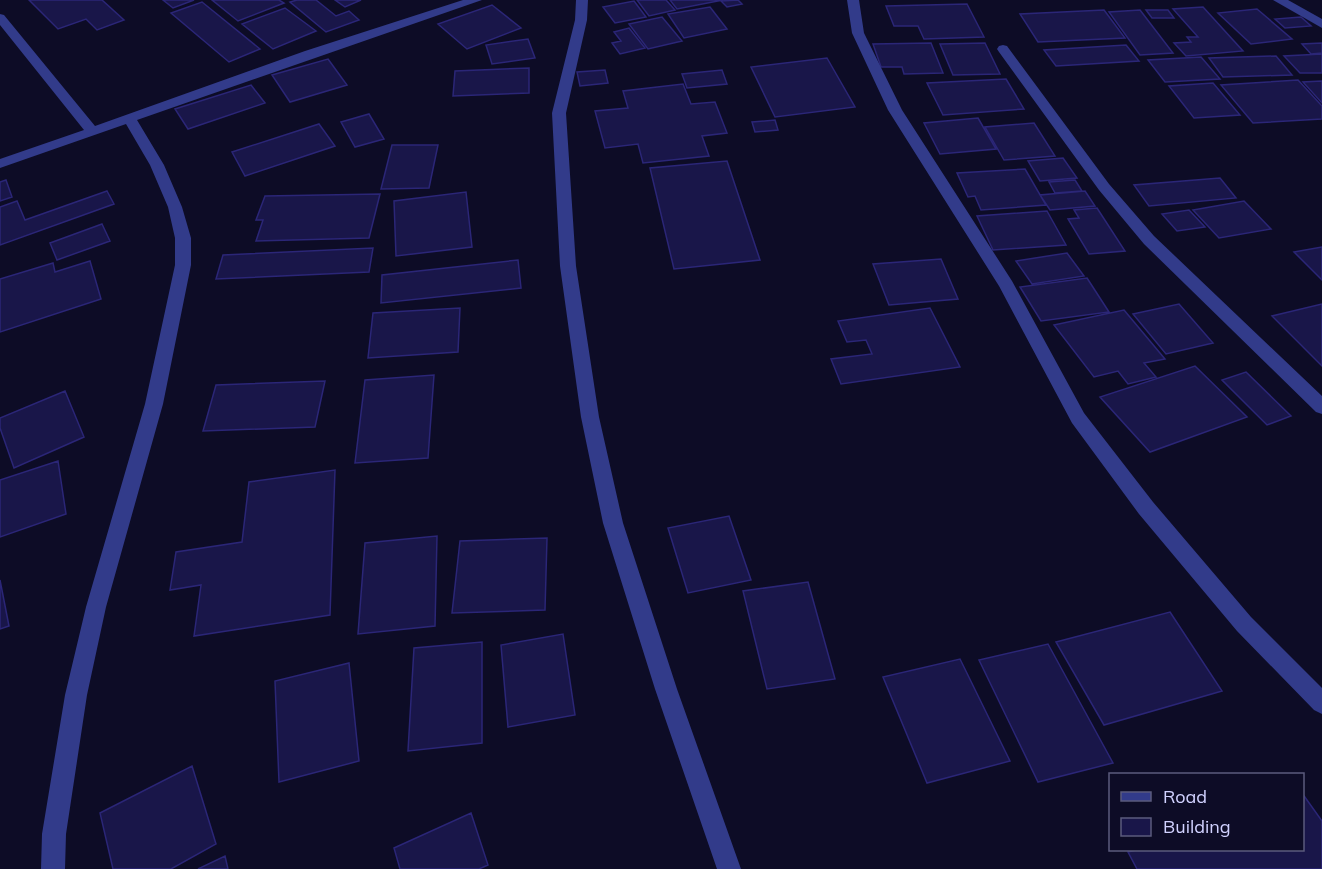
<svg xmlns="http://www.w3.org/2000/svg" width="1322" height="869" viewBox="0 0 1322 869" font-family="Mulish,sans-serif">
<style>
.building{fill:#191649;stroke:#2b2677;stroke-width:1.5}
.lines{fill:none;stroke-linecap:round;stroke-linejoin:round}
.minor{fill:#323b8a;fill-rule:evenodd}
</style>
<rect width="100%" height="100%" fill="#0d0c26"/>
<path class="building" d="M29,0H102L124,20L97,30L86,19L58,29Z
M163,0H194L173,8Z
M212,0H279L284,3L238,21Z
M297,0H316L336,16L349,11L359,20L326,32L290,2Z
M335,0H361L345,7Z
M637,0H666L675,10L649,16Z
M670,0H723L677,9Z
M738,0L742,4L727,7L721,1Z
M634,1L646,17L615,23L603,7Z
M202,2L260,49L229,62L171,13Z
M967,4L984,37L924,39L918,26H894L886,6Z
M492,5L521,28L467,49L438,24Z
M710,7L727,29L684,38L668,14Z
M1203,7L1243,51L1186,56L1174,43L1191,42L1187,37H1198L1173,9Z
M285,8L316,31L273,49L242,24Z
M1257,9L1292,39L1251,44L1218,13Z
M1104,10L1125,38L1038,42L1020,14Z
M1140,10L1173,53L1140,55L1109,12Z
M1146,10H1168L1174,18H1152Z
M662,17L682,41L648,49L629,24Z
M1301,17L1311,26L1285,28L1275,19Z
M629,28L645,48L620,54L612,43L621,41L614,32Z
M528,39L535,58L492,64L486,45Z
M931,43L943,73L904,74L902,67H881L873,44Z
M985,43L1000,74L953,75L940,44Z
M1322,43V53L1311,54L1302,44Z
M1126,45L1139,61L1056,66L1044,50Z
M1322,54V73H1300L1284,56Z
M1276,56L1292,75L1223,77L1209,58Z
M1201,57L1220,79L1165,82L1148,60Z
M827,58L855,107L775,117L751,67Z
M328,59L347,85L290,102L272,75Z
M529,68V93L453,96L455,71Z
M605,70L608,83L580,86L577,72Z
M722,70L727,84L687,88L682,74Z
M1006,79L1024,109L943,115L927,83Z
M1298,80L1322,106V119L1253,123L1221,85Z
M1322,81V103L1303,82Z
M1213,83L1240,115L1194,118L1169,86Z
M683,84L691,104L715,102L727,133L702,136L709,156L643,163L638,144L605,148L595,111L628,108L623,91Z
M251,85L265,103L188,129L175,109Z
M369,114L384,139L355,147L341,122Z
M978,118L996,149L940,154L924,123Z
M775,120L778,130L755,132L752,122Z
M1034,123L1055,156L1004,160L985,127Z
M319,124L335,146L245,176L232,152Z
M392,145H438L429,188L381,189Z
M1063,158L1077,178L1040,181L1028,161Z
M727,161L760,260L674,269L650,168Z
M1025,169L1046,205L981,210L975,196L968,197L957,173Z
M1220,178L1236,198L1149,206L1134,185Z
M6,180L12,197L0,201V182Z
M1075,180L1082,191L1055,193L1049,182Z
M107,191L114,204L0,245V207L17,201L25,220Z
M1085,191L1095,206L1050,210L1040,195Z
M466,192L472,247L396,256L394,201Z
M380,194L369,238L256,241L263,220H256L265,196Z
M1244,201L1271,229L1219,238L1193,210Z
M1097,208L1125,251L1089,254L1068,219L1079,218L1074,210Z
M1189,210L1205,227L1177,231L1162,214Z
M1047,211L1066,245L993,250L977,216Z
M102,224L110,241L57,260L50,243Z
M1322,247V280L1294,252Z
M373,248L369,272L216,279L223,255Z
M1067,253L1084,276L1032,284L1016,261Z
M941,259L958,299L889,305L873,264Z
M518,260L521,288L381,303L382,275Z
M90,261L101,299L0,332V279L53,263L55,272Z
M1087,278L1109,312L1041,321L1020,287Z
M1179,304L1213,343L1166,354L1133,314Z
M1322,304V366L1272,316Z
M460,308L458,352L368,358L373,313Z
M930,308L960,367L841,384L831,359L872,354L866,340L847,342L838,321Z
M1124,310L1165,359L1144,363L1156,377L1128,384L1118,371L1094,377L1054,325Z
M1195,366L1247,417L1150,452L1100,397Z
M1246,372L1291,416L1267,425L1222,380Z
M434,375L428,458L355,463L365,380Z
M325,381L315,427L203,431L216,385Z
M65,391L84,437L14,468L0,428V418Z
M58,461L66,514L0,537V480Z
M335,470L330,615L194,636L201,585L170,590L176,552L242,542L249,482Z
M729,516L751,580L688,593L668,528Z
M437,536L435,626L358,634L365,543Z
M547,538L545,610L452,613L460,541Z
M0,580L9,626L0,629Z
M808,582L835,679L767,689L743,591Z
M1170,612L1222,691L1104,725L1056,642Z
M563,634L575,715L508,727L501,645Z
M482,642V743L408,751L414,648Z
M1048,644L1113,763L1038,782L979,660Z
M960,659L1010,761L927,783L883,677Z
M349,663L359,761L279,782L275,681Z
M192,766L216,844L171,869H113L100,813Z
M1302,793L1322,821V869H1137L1128,852L1136,850H1302Z
M471,813L488,865L479,869H400L394,848Z
M225,856L228,869H198Z"/>
<g class="lines">
<path class="minor" d="M463,0H482L137,120L164,165L182,207L191,238V265L163,404L106,607L87,695L66,834L65,869H41L42,834L65,695L86,607L145,404L175,265V238L168,207L150,165L126,124L0,168V159L84,130L0,25V14L4,15L95,126L305,51Z
M576,0H588L587,20L566,113L576,266L599,417L623,523L677,689L741,869H717L655,689L603,523L581,417L560,266L552,113L575,20Z
M847,0H859L864,33L902,110L1012,281L1084,413L1153,502L1251,617L1322,688V714L1314,710L1237,631L1139,514L1072,423L999,286L888,110L852,33Z
M1273,0H1288L1322,19V28Z
M1003,45L1007,46L1109,184L1154,236L1322,396V414L1316,412L1144,244L1099,190L999,52L997,49L999,46Z"/>
</g>
<rect x="1109" y="773" width="195" height="78" fill="#0d0c26" stroke="#5b5b7d" stroke-width="1.5"/>
<rect x="1121" y="792" width="30" height="9" fill="#323b8a" stroke="#5b5b7d" stroke-width="1.5"/>
<text x="1163" y="803" font-size="18" fill="#d1d2ff">Road</text>
<rect x="1121" y="818" width="30" height="18" fill="#191649" stroke="#5b5b7d" stroke-width="1.5"/>
<text x="1163" y="833" font-size="18" fill="#d1d2ff">Building</text>
</svg>
